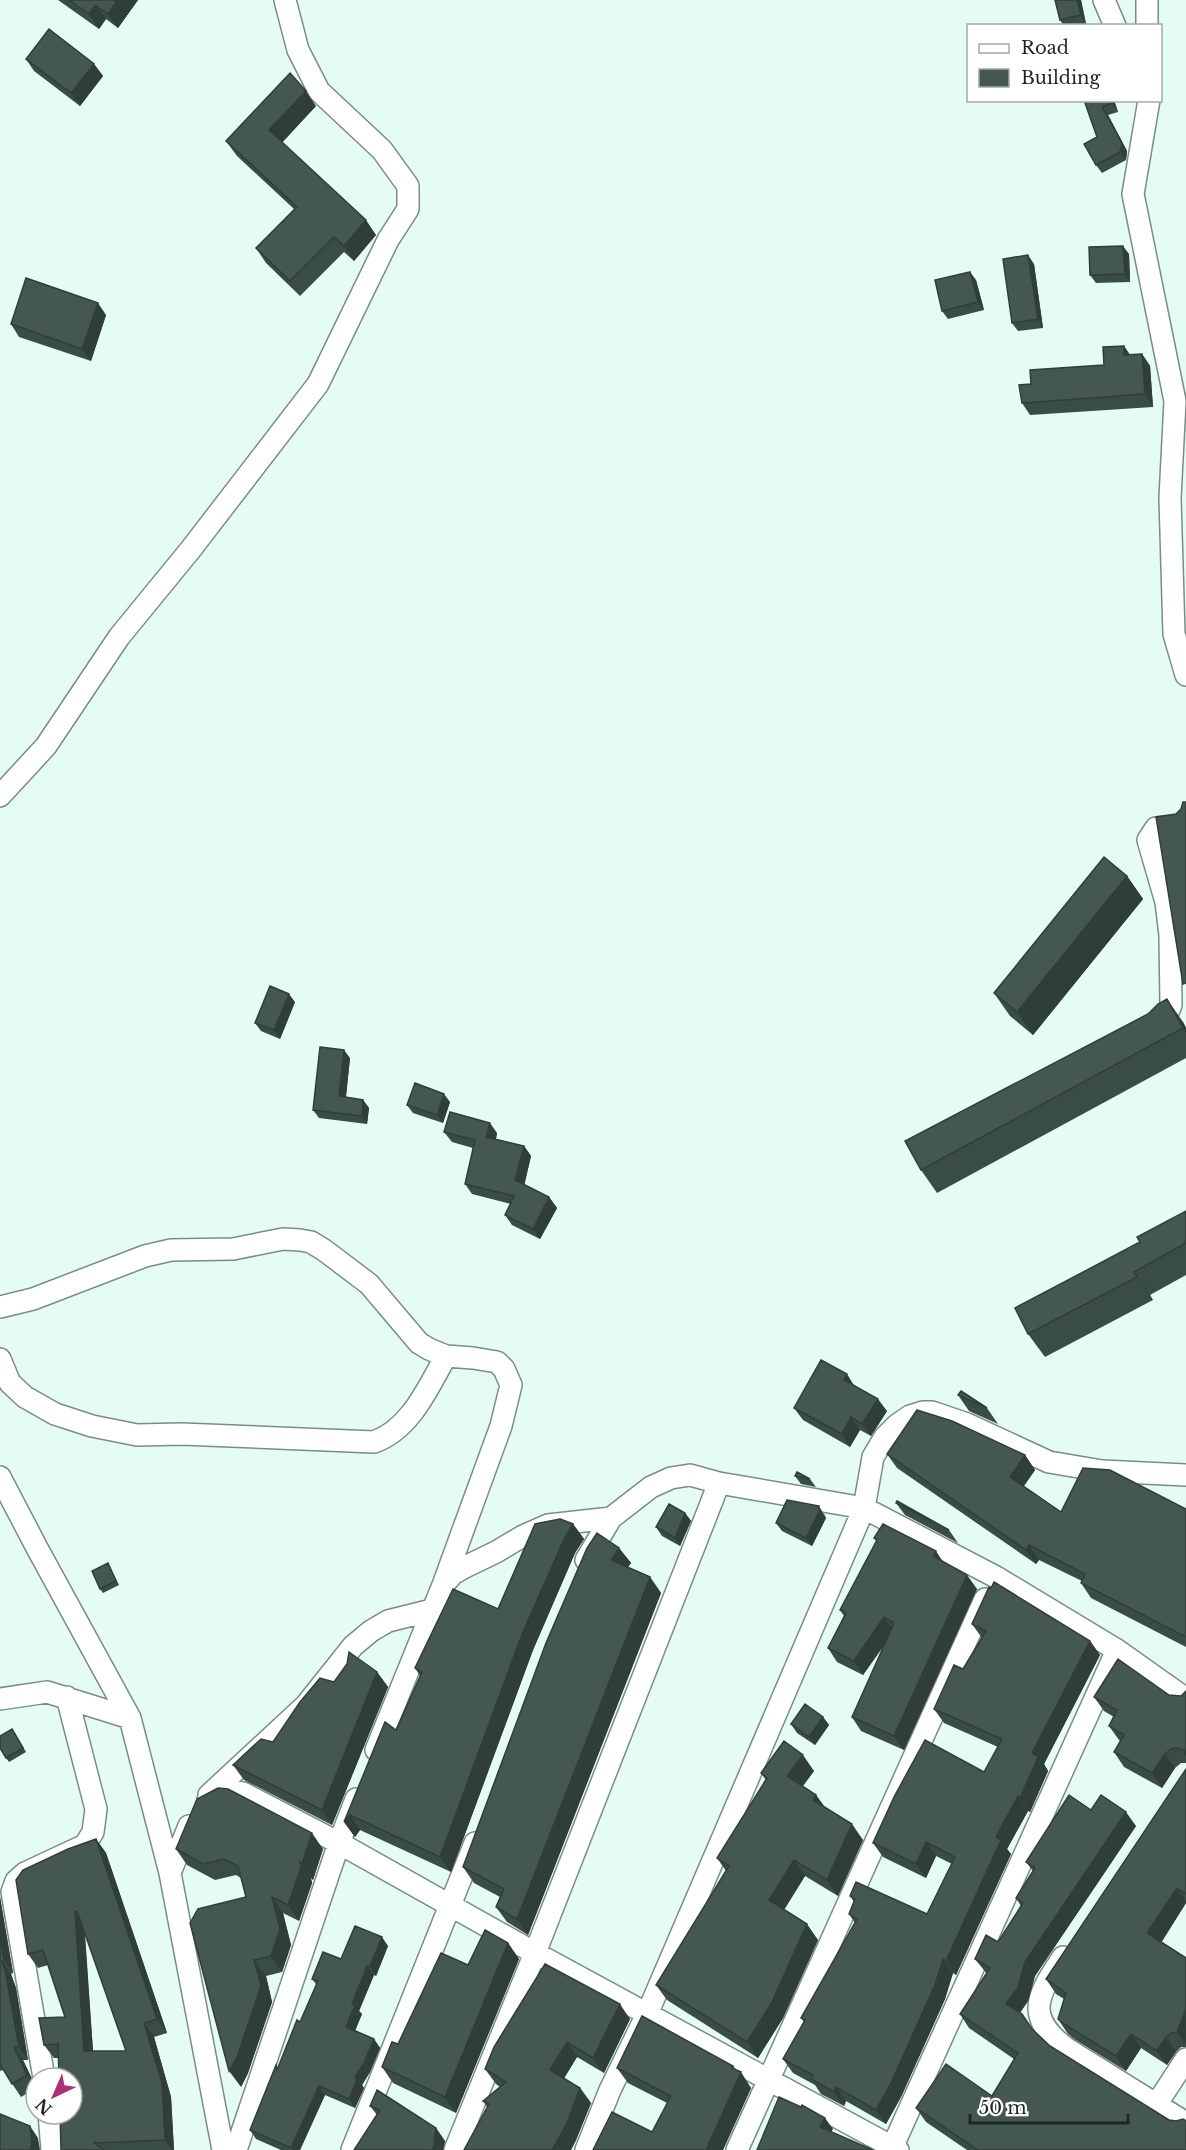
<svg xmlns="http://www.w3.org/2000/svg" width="1186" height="2150" viewBox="0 0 1186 2150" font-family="'Libre Baskerville',serif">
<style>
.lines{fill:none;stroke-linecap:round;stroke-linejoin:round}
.minor-casing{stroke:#788e85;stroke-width:24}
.minor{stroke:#fff;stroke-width:21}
.wall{fill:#3a4c46;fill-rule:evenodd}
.shaded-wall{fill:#303e39}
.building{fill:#445851;stroke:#303e39;stroke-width:1.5;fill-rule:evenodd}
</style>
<rect width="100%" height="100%" fill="#e4fcf3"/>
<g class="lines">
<defs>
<path id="minor" d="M1104,0L1115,26
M1147,0V26
M1149,100L1133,194L1175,401L1170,498L1174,634L1186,675
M0,796L46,746L119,637L191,549L318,384L388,240L408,209V186L382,150L319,91L298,50L285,0
M1155,1027L1166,1017L1171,1005L1170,935L1166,902L1148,840L1156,828L1186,826
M0,1307L33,1299L145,1256L171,1250L233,1249L283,1239L300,1240L311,1242L324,1250L369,1284L419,1343L429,1349L446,1356L473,1358L497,1362L504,1369L511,1385L501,1426L443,1585
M0,1359L10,1383L25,1397L55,1414L92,1426L137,1435L182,1434L374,1442C411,1429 428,1387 446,1356
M0,1477L37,1548L130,1718L170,1873L223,2150
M586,1560L611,1518L651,1487L671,1478L690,1475L719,1483L864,1508L996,1577L1117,1650L1186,1699
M0,1699L47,1692L130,1718
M376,1750L443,1585L453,1574L465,1567L496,1552L523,1536L548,1525L611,1518
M209,1795L306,1705L353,1646L371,1631L388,1621L432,1610
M208,1800L227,1791L243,1793L339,1843L535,1953L898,2150
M170,1873L189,1826
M1063,1957C1037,1996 1024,2016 1067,2049L1186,2123
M44,2078L12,1892L16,1881L25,1873L85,1845L93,1832L96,1809L67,1697
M1156,2105L1186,2059
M49,2114L52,2150
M236,2150L339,1843L356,1799
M352,2150L475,1843
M455,2150L535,1953L719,1483
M586,2150L610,2090L648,2012L864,1508L873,1457L885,1437L897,1425L910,1416L923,1412H932L967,1424L1049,1462L1102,1471L1186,1475
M737,2150L985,1599
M891,2150L1117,1650"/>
</defs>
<use href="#minor" class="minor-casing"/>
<use href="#minor" class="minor"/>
</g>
<path class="wall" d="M58,0H138L118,28L106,19L99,29Z
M1081,0L1086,24L1077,26H1064L1060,20Z
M26,59L94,64L103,76L80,106L34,71Z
M1084,100H1114L1118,112L1108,115L1127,151L1126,160L1102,173L1096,165L1097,137Z
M316,106L282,142L376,235L354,261L344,252L300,296L266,263L256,248L294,209L237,156L226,141Z
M1129,254L1130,282L1096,283L1090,275Z
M1034,264L1043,328L1018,331L1012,323Z
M976,280L984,310L948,319L942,311Z
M106,315L91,361L19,337L11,324Z
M1124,346L1130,355L1142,354L1150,366L1153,407L1030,415L1022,403L1031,384L1104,365Z
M1127,876L1143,899L1033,1035L1010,1016L994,993Z
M295,1002L280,1039L261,1031L255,1023Z
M1148,1014L1183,1022L1186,1028V1058L937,1193L921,1170Z
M350,1058L346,1097L363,1100L369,1108L367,1124L319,1118L313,1110Z
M450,1102L443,1123L413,1113L407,1105Z
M444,1132L497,1133L496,1139L524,1146L531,1156L524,1185L549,1197L557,1208L540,1239L512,1225L505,1215L511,1204L472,1194L465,1184L473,1148L452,1142Z
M1186,1211V1275L1150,1295L1153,1300L1045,1357L1028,1334L1140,1242Z
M855,1386L887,1411L871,1436L860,1430L850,1447L803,1420L794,1408Z
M958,1395L987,1408L998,1424L969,1411Z
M887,1454L1025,1455L1035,1470L1024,1486L1061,1512L1186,1509V1647L1091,1598L1081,1583L1082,1581L1039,1560L1036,1564L897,1468Z
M795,1476L810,1479L816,1487L801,1484Z
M896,1503L949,1530L958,1543L905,1515Z
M685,1513L691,1521L680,1546L662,1536L656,1527Z
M825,1514L824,1515L826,1518L812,1546L782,1531L776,1523Z
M573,1524L584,1539L575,1553L533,1650L451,1872L360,1830L355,1837L344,1822L396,1730L420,1676L415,1668L498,1609Z
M874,1538L943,1561L977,1589L904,1750L861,1731L852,1717L885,1644L863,1675L837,1662L828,1648L844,1616L840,1610L876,1541Z
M619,1548L631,1563L628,1567L650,1577L661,1593L528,1935L507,1922L496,1907L500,1897L474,1883L463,1867Z
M108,1563L119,1585L103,1593L100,1589Z
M972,1624L1090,1641L1100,1655L1044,1764L1048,1771L1030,1812L1028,1811L1007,1849L1011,1854L956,1975L953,1973L945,1999L901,2097L886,2124L846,2101L844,2106L821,2094L815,2085L793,2073L783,2059L804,2022L801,2018L855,1923L849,1914L854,1902L850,1896L927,1914L952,1864L936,1856L926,1878L883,1857L873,1843L984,1772L998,1747L944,1723L934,1709L963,1669L982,1638Z
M377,1672L388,1687L332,1825L244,1780L233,1765L273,1742L334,1682Z
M1186,1691V1763H1181L1175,1768L1162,1788L1124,1767L1114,1752L1120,1741L1119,1740L1109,1726L1114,1717L1104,1711L1094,1697L1169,1695L1181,1696Z
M823,1717L829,1725L815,1745L797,1733L791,1724Z
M15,1733L26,1752L9,1762L6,1758Z
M1186,1769V1903L1161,1942L1186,1958V2047H1181L1176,2052L1167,2065L1141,2048L1126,2071L1074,2039L1068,2034L1058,2019L1064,1999L1056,1994L1046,1979Z
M814,1771L803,1786L816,1795L825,1808L863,1840L838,1896L805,1876L784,1910L818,1940L783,2018L758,2058L667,2000L656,1985L726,1871L717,1858L766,1780L761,1773Z
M1091,1810L1136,1826L1035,1976L1028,2001L1020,2013L1033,2030L1050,2046L1186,2150H967L926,2122L916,2108L992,2096L1014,2059L969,2028L960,2014L987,1974L975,1959L998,1942L1021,1906L1016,1898L1033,1871L1026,1862Z
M96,1839L106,1853L167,2033L154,2037L171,2097L174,2150H61L59,2058H54L44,2045L65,2017L48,1965L38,1968L28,1954ZM85,1933L126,2051H93Z
M176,1849H323L313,1880L311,1878L312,1883L299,1921L283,1913L291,1945L282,1972L266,1976L272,2002L248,2073L241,2087L246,1897L241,1878L236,1875L215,1880L187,1865Z
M0,1897L13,1973L11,1974L16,1988L28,2060H23L36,2088L21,2097L3,2070L0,2071Z
M508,1943L519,1959L456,2113L393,2083L382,2067L398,2044L468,1965Z
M388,1946L376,1976L374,1975L359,2011L362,2014L355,2030L374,2039L380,2048L370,2072L362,2085L364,2088L355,2108L325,2095L300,2150H281L256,2139L250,2130L276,2065L278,2068L300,2022L316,1984L312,1979L341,1959Z
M630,2019L604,2073L577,2057L564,2078L580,2088L591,2103L576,2140L571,2150H464L487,2107L483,2101L500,2087L496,2084L485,2069Z
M733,2066L751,2088L723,2150H593L652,2132L667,2103L628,2083L617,2068Z
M370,2106L436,2128L445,2141L443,2150H354L377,2115Z"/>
<path class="shaded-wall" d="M117,0H138L118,28L108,14Z
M1077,0H1081L1086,24L1081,15Z
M95,5L106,19L99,29L89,14Z
M94,64L103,76L80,106L71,93Z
M306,91L316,106L280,145L269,130Z
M1111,100H1114L1118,112L1112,103Z
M1102,107L1108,115L1127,151L1126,160L1120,152Z
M366,220L376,235L354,261L344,246Z
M1123,246L1129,254L1130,282L1125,274Z
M1028,255L1034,264L1043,328L1038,319Z
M970,272L976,280L984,310L978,302Z
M98,303L106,315L91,361L82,349Z
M1124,346L1132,358L1124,355Z
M1142,354L1150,366L1153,407L1145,394Z
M1127,876L1143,899L1033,1035L1017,1012Z
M289,994L295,1002L280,1039L274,1030Z
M1167,999L1183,1022L1186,1028V1033Z
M344,1050L350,1058L345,1105L339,1096Z
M444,1094L450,1102L443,1123L437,1115Z
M363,1100L369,1108L367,1124L362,1116Z
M490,1123L497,1133L494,1147L486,1137Z
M524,1146L531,1156L523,1191L515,1180Z
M549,1197L557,1208L540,1239L533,1229Z
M1134,1272L1150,1295L1153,1300L1137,1277Z
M847,1374L855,1387L844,1380Z
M878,1399L887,1411L871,1436L862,1424Z
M851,1417L860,1430L850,1447L842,1434Z
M1025,1455L1035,1470L1020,1491L1010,1477Z
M819,1506L826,1518L812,1546L806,1538Z
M685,1513L691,1521L680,1546L675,1538Z
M573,1524L584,1539L575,1553L533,1650L451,1872L440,1857L522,1634L565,1537Z
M1029,1545L1039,1560L1036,1564L1026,1550Z
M619,1548L631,1563L622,1575L611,1560Z
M936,1551L945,1565L933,1556Z
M967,1575L977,1589L904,1750L894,1736Z
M650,1577L661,1593L528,1935L517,1919Z
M884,1617L894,1631L863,1675L854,1661Z
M1090,1641L1100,1655L1044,1764L1048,1771L1030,1812L1020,1798L1032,1753Z
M377,1672L388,1687L332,1825L322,1810Z
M823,1717L829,1725L815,1745L809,1737Z
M1165,1754L1175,1768L1162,1788L1152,1773Z
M803,1755L814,1771L798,1792L787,1776Z
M816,1795L827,1810L813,1800Z
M1018,1796L1028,1811L1007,1849L1011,1854L956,1975L946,1961L996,1837Z
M1126,1812L1136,1826L1035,1976L1028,2001L1016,2018L1006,2004L1025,1962Z
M350,1815L360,1830L355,1837L344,1822Z
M852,1824L863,1840L838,1896L827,1880Z
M312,1833L323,1849L313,1880L302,1864Z
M96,1839L106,1853L167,2033L157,2019Z
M926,1842L936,1856L926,1878L916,1864Z
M794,1860L805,1876L780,1916L769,1900Z
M300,1862L311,1878L312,1883L299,1921L288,1905Z
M1177,1888L1186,1902V1903L1158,1948L1147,1933Z
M0,1897L13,1973L4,1960L0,1938Z
M272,1897L283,1913L291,1945L282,1972L271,1956Z
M75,1912L84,1926L94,2065L84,2051Z
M807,1924L818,1940L783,2018L758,2058L747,2042Z
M382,1937L388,1946L376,1976L370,1966Z
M508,1943L519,1959L456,2113L445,2097Z
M943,1959L953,1973L945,1999L901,2097L886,2124L876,2110Z
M254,1960L266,1976L272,2002L248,2073L241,2087L229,2071Z
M2,1961L11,1974L16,1988L28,2060L19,2047Z
M367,1966L374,1975L359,2011L362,2014L353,2036L346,2027L352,2004Z
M620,2004L630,2019L604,2073L593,2058Z
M1186,2009V2044L1177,2032Z
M144,2023L154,2037L171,2097L174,2150H172L165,2140Z
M1131,2034L1141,2048L1126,2071L1116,2056Z
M1166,2037L1176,2052L1167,2065L1157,2051Z
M374,2039L380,2048L370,2072L362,2085L364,2088L355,2108L349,2099L355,2077Z
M567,2042L577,2057L560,2085L550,2070Z
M14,2047L23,2060L36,2087L27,2075Z
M733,2066L739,2075L741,2072L751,2088L723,2150H706Z
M319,2086L325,2095L300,2150H293L291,2148Z
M836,2087L846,2101L844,2106L834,2092Z
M580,2088L591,2103L576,2140L571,2150H552Z
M825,2118L833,2129L828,2138L820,2127Z
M30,2126L38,2138L40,2150H30Z
M436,2128L445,2141L443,2150H432Z"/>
<path class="building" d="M69,0H117L108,14L95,5L89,14Z
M1055,0H1077L1081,15L1060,20Z
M49,29L94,64L71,93L26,59Z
M290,73L306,91L269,130L366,220L344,246L334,237L290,281L256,248L297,207L226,141Z
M1084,100H1111L1112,103L1102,107L1122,143L1120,152L1096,165L1084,144L1097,137Z
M1123,246L1125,274L1090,275L1089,247Z
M1028,255L1038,319L1012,323L1003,259Z
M970,272L978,302L942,311L935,280Z
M26,278L98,303L82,349L11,324Z
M1124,346V355L1142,354L1145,394L1022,403L1019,385L1031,384L1030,370L1104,365L1103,347Z
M1183,802H1186V983L1183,984L1156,817L1176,814L1181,809Z
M1104,857L1127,876L1017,1012L994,993Z
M270,986L289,994L274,1030L255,1023Z
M1167,999L1183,1028L921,1170L905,1141L1148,1014L1158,1004Z
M320,1047L344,1050L339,1096L363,1100L362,1116L313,1110Z
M415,1083L444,1094L437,1115L407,1105Z
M450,1112L490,1123L486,1137L524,1146L515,1180L549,1197L533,1229L505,1215L514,1196L465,1184L475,1140L444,1132Z
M1186,1211V1243L1134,1272L1137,1277L1028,1334L1015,1308L1140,1242L1137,1237Z
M821,1360L847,1374L844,1380L878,1399L862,1424L851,1417L842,1434L794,1408Z
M961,1391L987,1408L958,1395Z
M917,1410L952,1421L1025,1455L1010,1477L1061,1512L1083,1468L1110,1470L1186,1509V1637L1081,1583L1085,1574L1029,1545L1026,1550L887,1454Z
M797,1472L810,1479L795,1476Z
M787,1500L819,1506L818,1508L820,1510L806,1538L776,1523Z
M897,1501L949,1530L896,1503Z
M669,1504L685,1513L675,1538L656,1527Z
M560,1519L573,1524L565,1537L522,1634L440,1857L350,1815L344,1822L385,1722L396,1730L422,1672L415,1668L453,1589L498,1609L535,1524Z
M883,1524L936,1551L933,1556L967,1575L894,1736L852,1717L894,1623L884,1617L854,1661L828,1648L846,1613L840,1610L877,1540L874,1538Z
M597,1533L619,1548L611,1560L650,1577L517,1919L496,1907L504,1889L463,1867L546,1643L587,1548Z
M108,1563L116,1581L100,1589L92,1571Z
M994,1582L1090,1641L1032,1753L1038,1757L1020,1798L1018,1796L996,1837L1001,1840L946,1961L943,1959L935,1985L891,2083L876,2110L836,2087L834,2092L811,2079L813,2075L783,2059L805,2020L801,2018L857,1919L849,1914L855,1899L850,1896L856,1882L927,1914L955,1857L926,1842L916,1864L873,1843L894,1797L925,1740L984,1772L1002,1739L934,1709L954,1665L963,1669L986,1631L972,1624L989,1587L991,1588Z
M349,1652L377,1672L322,1810L233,1765L261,1739L273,1742L300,1702L320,1678L334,1682L347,1664Z
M1118,1659L1169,1695L1181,1696L1186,1691V1756L1184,1750L1177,1748L1171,1749L1165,1754L1152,1773L1114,1752L1124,1735L1109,1726L1117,1710L1094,1697Z
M805,1704L823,1717L809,1737L791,1724Z
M12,1729L23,1748L6,1758L0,1748V1736Z
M784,1741L803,1755L787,1776L816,1795L813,1800L852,1824L827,1880L794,1860L769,1900L807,1924L772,2002L747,2042L656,1985L729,1866L717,1858L767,1778L761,1773Z
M1186,1769V1894L1177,1888L1147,1933L1186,1958V2009L1177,2032L1171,2033L1166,2037L1157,2051L1131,2034L1116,2056L1064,2024L1058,2019L1066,1993L1046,1979Z
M218,1788L228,1789L312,1833L302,1864L300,1862L301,1867L288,1905L272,1897L280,1929L271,1956L254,1960L261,1986L237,2057L229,2071L190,1923L198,1909L246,1897L238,1866L224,1859L203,1864L176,1849L197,1799Z
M1069,1795L1091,1810L1101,1795L1126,1812L1025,1962L1018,1987L1006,2004L1022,2014L1032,2029L1050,2046L1169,2120L1176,2121L1183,2119L1186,2121V2150H978L916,2108L946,2064L992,2096L1018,2053L960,2014L990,1968L975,1959L986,1935L998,1942L1023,1903L1016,1898L1035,1868L1026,1862Z
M96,1839L157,2019L144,2023L162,2083L165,2140L94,2143L104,2150H61L60,2114H72V2078H59L58,2044L44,2045L39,2018L65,2017L43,1950L28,1954L16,1880L23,1870L68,1849ZM77,1911L126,2051H84L75,1912Z
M355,1926L382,1937L370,1966H367L352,2004L355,2005L346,2027L374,2039L364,2063L355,2077L357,2079L349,2099L319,2086L291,2148L250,2130L276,2065L277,2070L297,2020L300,2022L318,1981L312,1979L323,1952L341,1959Z
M485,1930L508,1943L445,2097L382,2067L392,2042L398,2044L441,1953L468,1965Z
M0,1938L4,1960L2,1961L6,1975L19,2047H14L27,2075L12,2084L0,2064Z
M545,1964L620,2004L593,2058L567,2042L550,2070L580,2088L566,2125L552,2150H464L489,2104L483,2101L506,2082L485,2069L494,2047Z
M642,2016L733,2066L732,2068L741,2072L706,2150H593L612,2112L652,2132L671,2096L617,2068Z
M377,2090L436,2128L434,2139L435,2143L432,2150H354L380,2110L370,2106Z
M779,2097L801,2107L802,2105L825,2118L820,2127L873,2150H757Z
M0,2114L30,2126L32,2144L30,2150H0Z"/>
<rect x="967" y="24" width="195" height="78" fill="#ffffff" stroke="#a5a8a7" stroke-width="1.5"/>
<rect x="979" y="44" width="30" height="9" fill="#ffffff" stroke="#a5a8a7" stroke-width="1.5"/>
<text x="1021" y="54" font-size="18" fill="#1d2623">Road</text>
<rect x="979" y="69" width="30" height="18" fill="#445851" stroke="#a5a8a7" stroke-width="1.5"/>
<text x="1021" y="84" font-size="18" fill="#1d2623">Building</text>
<g transform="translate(54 2096) rotate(224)"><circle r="28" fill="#ffffff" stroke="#a5a8a7" stroke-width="1.5"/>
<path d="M0-4.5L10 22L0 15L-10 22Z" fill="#b02e78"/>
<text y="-9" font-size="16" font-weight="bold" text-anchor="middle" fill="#1d2623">N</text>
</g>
<path d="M970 2114v9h158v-9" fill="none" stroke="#1d2623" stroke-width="3"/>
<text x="979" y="2114" font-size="18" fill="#1d2623" stroke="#ffffff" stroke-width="4.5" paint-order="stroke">50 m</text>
</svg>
